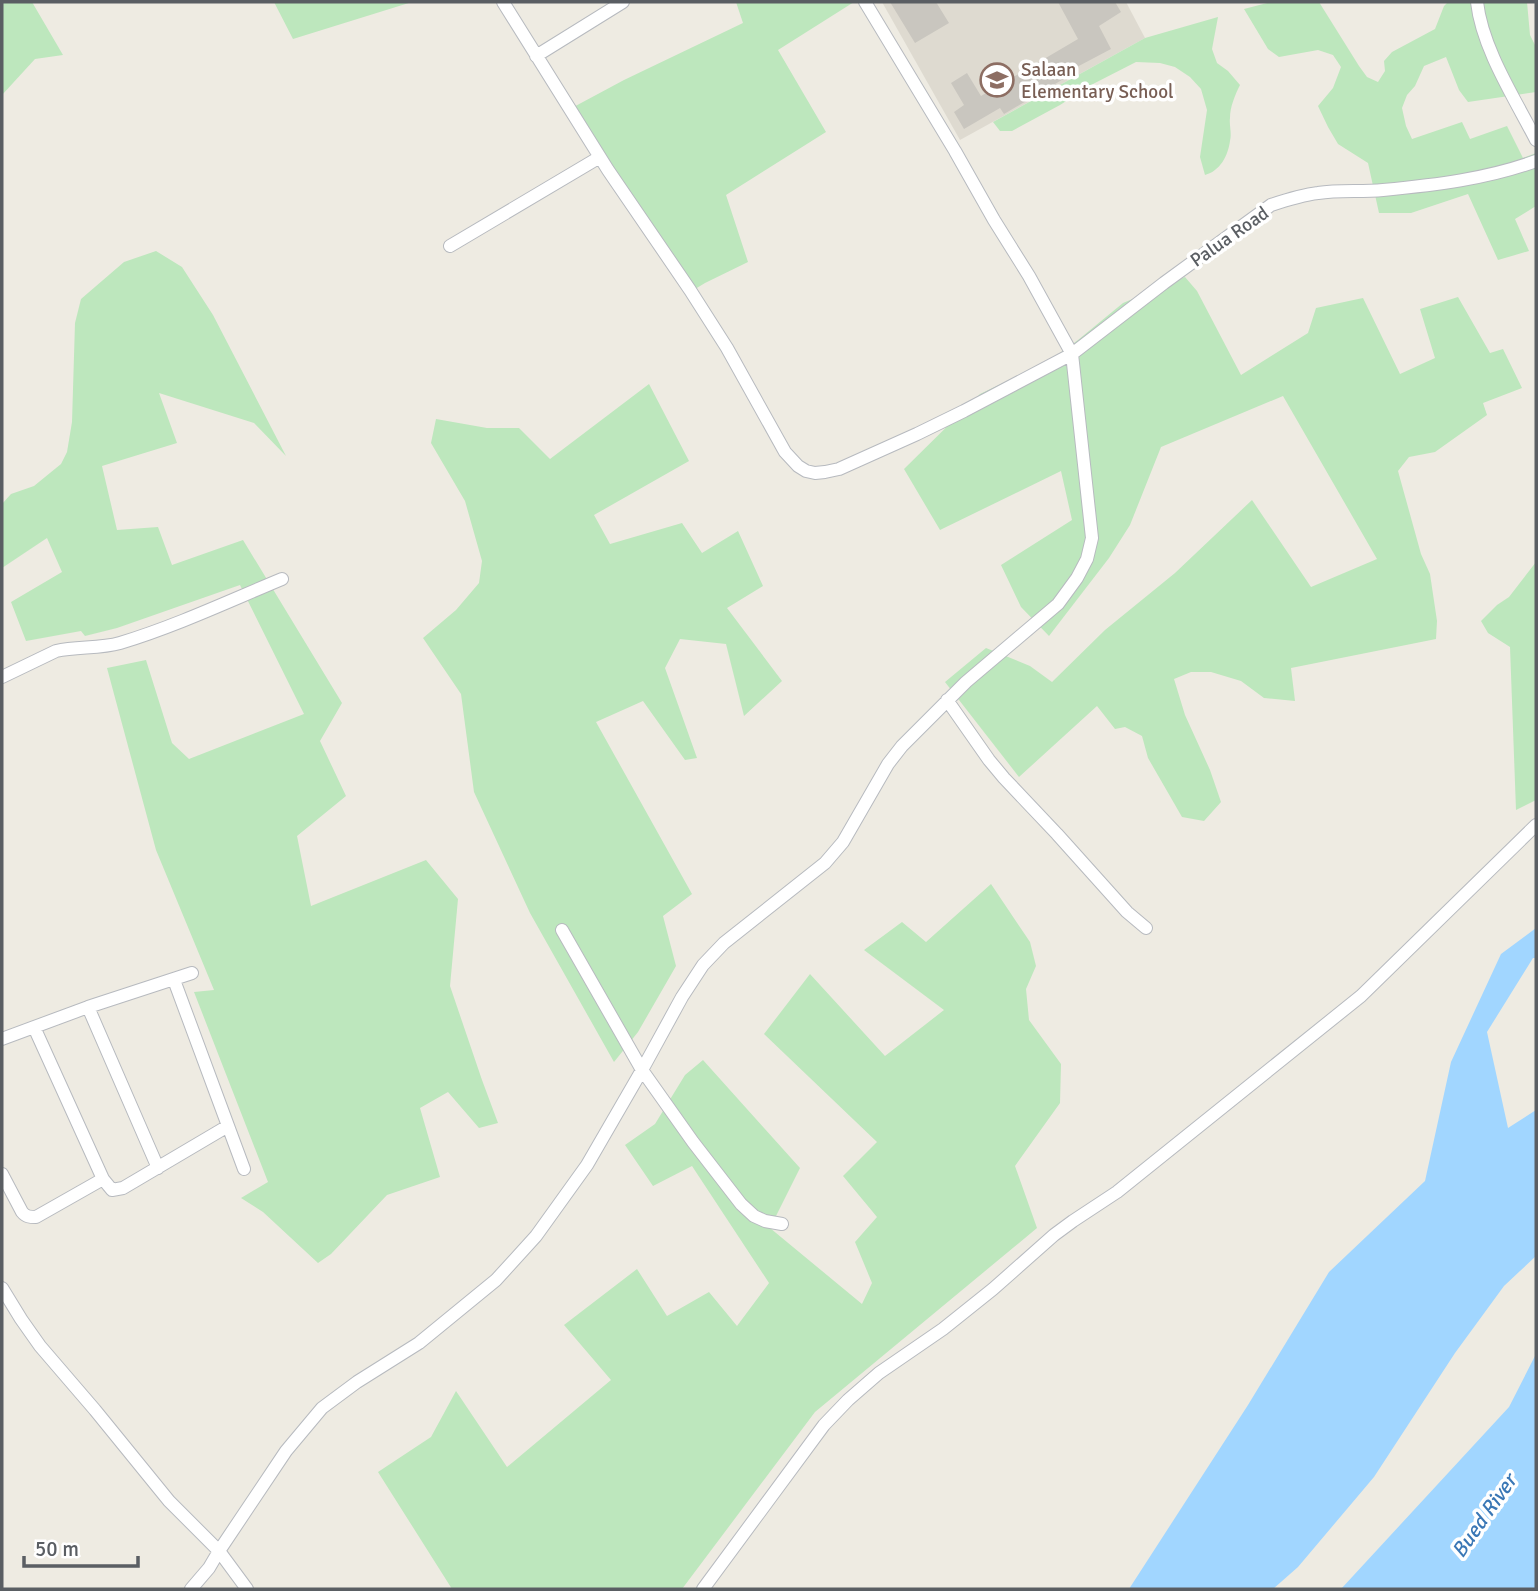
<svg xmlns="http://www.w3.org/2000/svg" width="1538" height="1591" viewBox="0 0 1538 1591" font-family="Signika,sans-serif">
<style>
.education{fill:#dedad0}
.green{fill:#bde7bd}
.water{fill:#a1d6ff}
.building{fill:#c9c6bf}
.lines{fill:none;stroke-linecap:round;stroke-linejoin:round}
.street-casing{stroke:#b7babf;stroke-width:14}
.street{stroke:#fff;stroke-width:12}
.labels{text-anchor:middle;stroke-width:7;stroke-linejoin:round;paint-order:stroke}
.education-label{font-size:19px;fill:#785e54;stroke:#fff;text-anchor:start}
.street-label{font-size:19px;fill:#5a5e63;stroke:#fff}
.water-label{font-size:21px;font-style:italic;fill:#3a77b5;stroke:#fff}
</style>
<rect width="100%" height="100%" fill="#eeebe2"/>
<path class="education" d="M882,2H1126L1145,38L960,140Z"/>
<path class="green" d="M2,2H32L63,55L35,59L2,95Z
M274,2H412L293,39Z
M736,2H854L778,50L826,132L726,195L748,262L705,283L687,294L568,110L624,80L743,23Z
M1271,2H1319L1359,66L1367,77L1378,82L1385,71L1384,61L1392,52L1435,29L1444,6L1448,2H1527L1530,35L1536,47V92L1468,102L1459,90L1446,57L1424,66L1415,86L1407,95L1402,108L1406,126L1412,139L1462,122L1470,139L1507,126L1523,158L1536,153V206L1515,219L1529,251L1498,260L1468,194L1411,213H1379L1368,163L1338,144L1328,127L1318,106L1333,88L1341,67L1333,55L1318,50L1279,57L1268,49L1244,9Z
M1218,17L1212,49L1217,63L1228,71L1240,85C1235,95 1230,107 1230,118C1229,125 1232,133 1230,141C1228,156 1220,171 1205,175L1200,157L1207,110L1201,89L1190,77L1175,67L1160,63L1136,62L1093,84L1060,105L1012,131H1000L993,122L1145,38Z
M156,251L182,267L213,315L286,456L254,423L159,393L177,443L102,466L117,530L158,527L172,565L243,540L342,703L320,741L346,796L297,836L311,906L426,860L458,899L450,986L482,1080L498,1123L479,1128L448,1092L420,1108L440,1177L387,1195L331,1254L318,1263L263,1212L241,1198L268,1182L194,992L214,990L156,850L107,668L146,660L172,743L189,759L304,714L240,585L117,628L85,636L81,631L26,641L11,602L62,572L47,538L2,568V504L11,494L34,486L61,464L67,452L72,422L75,323L81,299L124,262Z
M1185,277L1197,291L1241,375L1308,333L1316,308L1363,298L1400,374L1435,358L1420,309L1458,297L1490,353L1503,349L1522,388L1483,403L1487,415L1435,452L1409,457L1398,471L1421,554L1430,574L1437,621L1436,639L1291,668L1295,701L1264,698L1241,681L1211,672H1191L1174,679L1185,715L1210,770L1221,802L1204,821L1182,817L1148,758L1142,736L1125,727L1115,729L1097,706L1019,777L945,682L986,648L1030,666L1052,682L1105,630L1175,573L1252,500L1311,587L1377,559L1283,396L1161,447L1130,525L1109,558L1049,636L1021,607L1001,565L1072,520L1061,471L940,530L904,469L980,394L1049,361L1078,340L1123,303Z
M649,384L689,461L594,515L610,544L682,523L702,553L738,531L763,586L727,608L782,681L744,716L726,644L680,639L665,668L697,758L685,760L643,701L596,722L692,894L663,916L676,966L638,1032L614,1062L530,913L474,792L461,694L423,638L456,610L479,583L482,561L465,501L431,443L436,419L487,428H519L550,459Z
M1536,562V800L1516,810L1510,647L1488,633L1481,621L1497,605L1509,597Z
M991,884L1030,942L1036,966L1026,989L1029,1020L1061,1064L1060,1103L1015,1166L1037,1228L815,1412L682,1589H452L378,1472L431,1437L456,1391L507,1467L611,1380L564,1325L637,1269L667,1316L709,1292L737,1326L769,1283L692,1166L653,1186L625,1145L655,1124L685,1075L703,1060L800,1168L770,1228L862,1304L872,1283L855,1242L877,1217L843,1176L877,1142L764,1034L810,974L885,1056L944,1010L864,950L902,922L926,942Z"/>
<path class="water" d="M1536,928V958H1533L1487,1032L1508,1128L1536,1110V1256L1504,1286L1455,1353L1374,1477L1298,1567L1273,1589H1129L1248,1405L1329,1272L1425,1181L1451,1062L1501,954Z
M1536,1354V1589H1341L1509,1407Z"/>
<path class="building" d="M890,2H936L949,23L915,43Z
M1058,2H1115L1121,12L1099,26L1111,49L1075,68L1077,71L1004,114L1000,108L964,129L954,112L964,105L951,83L967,73L981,96L1078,39Z"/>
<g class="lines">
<defs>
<path id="street" d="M503,2L608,170L690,290L727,348L785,452L798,466L806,471L815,473L825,472L839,469L917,434L964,411L1072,354L1164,283L1271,205C1286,200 1301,195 1318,193C1339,190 1361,192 1383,190C1435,185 1487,179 1536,161
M1477,2C1482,48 1515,99 1536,140
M536,56L623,2
M450,246L600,157
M2,677L56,651C77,646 99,649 120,643C176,626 229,601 282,579
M947,700L989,760L1004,778L1057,834L1127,912L1146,928
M562,930L642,1070L693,1142L741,1204L754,1216L765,1221L782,1224
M174,980L244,1169
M88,1007L158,1168
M34,1027L103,1179L112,1190L123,1188L228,1126
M2,1039L88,1007L192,973
M2,1174L22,1212C26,1217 30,1217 36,1217L103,1179
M2,1288L21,1319L40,1346L95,1410L169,1501L219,1551L286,1451L322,1408L357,1382L419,1343L496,1280L536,1236L587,1165L642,1070L682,997L703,965L724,943L825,863L843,842L888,764L902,746L966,682L1058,604L1077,578L1087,559L1092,538L1072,354L1029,276L994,220L955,151L865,2
M191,1589L209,1568L219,1551L247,1589
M703,1589L824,1425L848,1400L879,1373L943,1329L993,1289L1054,1235L1073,1221L1117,1192L1361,996L1536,825"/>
</defs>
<use href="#street" class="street-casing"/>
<use href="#street" class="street"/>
</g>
<defs>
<symbol id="school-ring" viewBox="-11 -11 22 22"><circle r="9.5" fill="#fff" stroke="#8d6e63" stroke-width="1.5"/><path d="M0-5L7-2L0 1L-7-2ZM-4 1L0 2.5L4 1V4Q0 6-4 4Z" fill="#8d6e63"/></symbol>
</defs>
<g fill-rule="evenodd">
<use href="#school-ring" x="978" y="61" width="38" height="38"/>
</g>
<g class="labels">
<g class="education-label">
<text x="1021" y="76">Salaan<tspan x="1021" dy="22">Elementary School</tspan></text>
</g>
<g class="street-label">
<text transform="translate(1229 236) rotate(-35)" y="7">Palua Road</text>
</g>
<g class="water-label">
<text transform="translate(1484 1516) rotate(-55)" y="7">Bued River</text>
</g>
</g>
<rect width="1538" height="1591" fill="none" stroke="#5a5e63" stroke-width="7"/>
<path d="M24 1556v10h114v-10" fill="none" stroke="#5a5e63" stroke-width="3.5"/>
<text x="35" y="1556" font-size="21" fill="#5a5e63" stroke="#ffffff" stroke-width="5" paint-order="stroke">50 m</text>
</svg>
